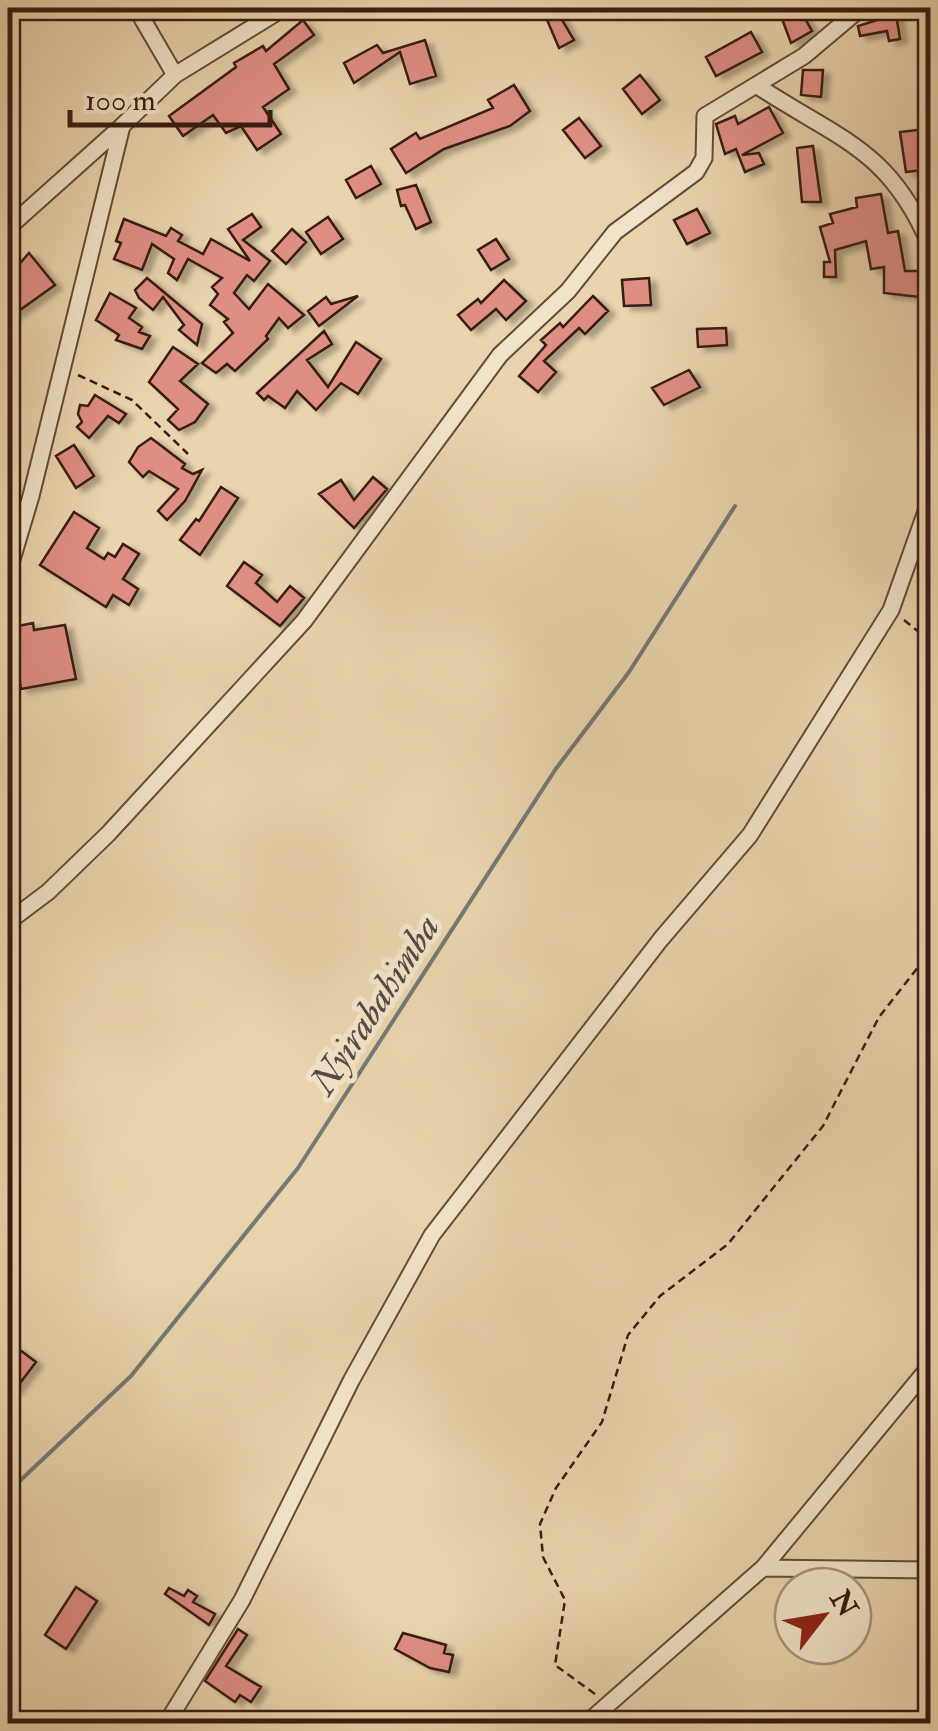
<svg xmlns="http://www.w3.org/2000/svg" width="938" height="1731" viewBox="0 0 938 1731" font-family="'IM FELL Double Pica',serif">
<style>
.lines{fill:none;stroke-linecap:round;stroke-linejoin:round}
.stream{stroke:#757875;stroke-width:4}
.building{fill:#df8e84;stroke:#381c12;stroke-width:2.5;filter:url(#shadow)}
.street-casing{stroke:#644a39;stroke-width:19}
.path{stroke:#381c12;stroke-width:2.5;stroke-dasharray:8 5;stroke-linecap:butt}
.street{stroke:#f1e3ca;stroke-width:15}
.labels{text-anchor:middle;stroke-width:10;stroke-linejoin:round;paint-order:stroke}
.water-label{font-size:38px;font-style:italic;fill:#574a44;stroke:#f1e3ca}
</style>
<defs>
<filter id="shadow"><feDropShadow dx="7" dy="4" stdDeviation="2.5" flood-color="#0004"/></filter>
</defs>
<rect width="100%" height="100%" fill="#e9d4ad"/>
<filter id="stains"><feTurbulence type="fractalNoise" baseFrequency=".002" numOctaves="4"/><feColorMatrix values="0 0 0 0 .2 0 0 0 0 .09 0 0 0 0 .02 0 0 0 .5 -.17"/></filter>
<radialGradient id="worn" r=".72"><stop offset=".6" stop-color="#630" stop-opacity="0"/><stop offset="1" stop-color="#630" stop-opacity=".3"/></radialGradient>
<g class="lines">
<path class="stream" d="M8,1492L131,1376L298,1168L555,770L629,672L735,506"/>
</g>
<path class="building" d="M542,8H555L574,40L559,48Z
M778,8H799L812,31L791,43Z
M896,14L900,39L889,41L887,31L860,36L858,26Z
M303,20L314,35L274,64L289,89L263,107L281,134L257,150L241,126L226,133L213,115L183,136L169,116L236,67L234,63L263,46L266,51Z
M751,32L762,52L716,76L706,57Z
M425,40L436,76L410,84L400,52L354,83L344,63L377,45L383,53Z
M803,70H823L821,97L801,95Z
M640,75L660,100L642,114L623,89Z
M514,85L530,111L510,126L444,149L406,173L391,149L416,133L420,139L493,108L488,100Z
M769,107L783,133L742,155L759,153L764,164L745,172L736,149L725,154L716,124L735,116L738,124Z
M579,118L601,146L585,158L563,130Z
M926,129L930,169L906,172L900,132Z
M813,146L821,202H802L797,148Z
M371,166L381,184L356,198L346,180Z
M416,185L431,222L416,229L405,205L401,206L397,190Z
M881,194L888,233L898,231L905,271H928L929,298L884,293V267L871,269L866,241L835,250L836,277H824V262H830L820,227L833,223L830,214L857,207L856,198Z
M697,209L710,233L687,244L674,220Z
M252,214L261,227L243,240L270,261L254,281L247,275L234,293L249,309L268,284L304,315L288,328L279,318L266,336L268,339L235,371L227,364L216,373L202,363L233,333L224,322L228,319L210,305L218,294L212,287L222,278L188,259L177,280L168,273L174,259L152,244L142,270L114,259L121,243L116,241L124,219L166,236L171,228L182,235L178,241L203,254L211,239L250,261L228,229Z
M328,217L343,239L321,254L306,232Z
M292,229L306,242L286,264L272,251Z
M496,239L509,259L491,270L478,250Z
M29,253L55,285L13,315L8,309V277Z
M147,278L202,324L197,345L179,330L184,325L163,297L153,310L139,298L135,290Z
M649,278L651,305L624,306L622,280Z
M504,280L526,301L506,320L496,309L471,330L458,315L478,299L481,303Z
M110,293L136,308L129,318L142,327L139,332L150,336L142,349L116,340L119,335L96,320Z
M358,296L319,326L308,311L326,297L331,304Z
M593,296L608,311L585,334L579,328L544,361L556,372L538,392L519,376L546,345L541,340L560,323L563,327Z
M726,328L727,345L698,347L697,329Z
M324,331L332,344L307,360L328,387L356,342L381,359L358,394L341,383L316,410L297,391L285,408L268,396L264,400L257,393Z
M173,347L198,364L180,381L208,404L195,422L179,430L168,420L178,409L149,382Z
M689,370L700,387L664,405L652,388Z
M95,395L126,414L119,423L108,416L89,438L77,427L82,422L78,414L80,405L88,406Z
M151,438L185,464L182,468L193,474L202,470L185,501L167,520L158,511L178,489L149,471L143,477L129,462L138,447Z
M74,445L94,476L76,488L56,456Z
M373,477L387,489L354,528L319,494L341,480L354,500Z
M221,487L238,498L200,555L180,540L196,519L199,521Z
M74,512L99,528L87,548L104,559L108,553L115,557L123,544L139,554L123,579L138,589L129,605L113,595L106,607L40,565Z
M244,562L262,575L256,583L277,602L290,586L304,598L280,626L227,586Z
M33,623L34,630L65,625L76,679L21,689L16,658L8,660V628Z
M16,1347L36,1362L14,1391L8,1387V1358Z
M76,1587L97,1601L66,1649L45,1635Z
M169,1588L184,1596L188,1590L197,1596L193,1602L215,1614L209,1625L165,1594Z
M238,1629L247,1635L226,1666L261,1687L251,1702L240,1695L235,1702L205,1681Z
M403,1633L446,1645L444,1653L453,1655L449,1672L430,1668L395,1649Z"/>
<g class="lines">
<defs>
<path id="street" d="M136,8L175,75
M759,87C840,140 889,149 930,245
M8,228L122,126
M8,573L31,496L122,126L175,75L284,8
M8,922L48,892L108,834L304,621L500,355L568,291L615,232L696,172L704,158L705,116L804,56L861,8
M763,1568L930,1570
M166,1724L242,1600L351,1381L432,1235L661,939L750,835L891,610L930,500
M586,1724L763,1568L930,1366"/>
</defs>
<use href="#street" class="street-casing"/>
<path class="path" d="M78,375L132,400L188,454
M904,620L930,641
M595,1694L555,1665L565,1600L543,1557L540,1524L556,1488L602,1422L628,1335L660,1296L728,1244L823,1126L879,1017L930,952"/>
<use href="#street" class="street"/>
</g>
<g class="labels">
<g class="water-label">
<text transform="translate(374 1004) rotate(-57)" y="13">Nyirabahimba</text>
</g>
</g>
<rect width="938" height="1731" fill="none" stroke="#e9d4ad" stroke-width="40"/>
<rect x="10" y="10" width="918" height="1711" fill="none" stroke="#381c12" stroke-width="5"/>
<rect x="20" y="20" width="898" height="1691" fill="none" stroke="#381c12" stroke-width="2.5"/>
<g transform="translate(823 1616) rotate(59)"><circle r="48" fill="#f1e3ca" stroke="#a79380" stroke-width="2.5"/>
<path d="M0-8L18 38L0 25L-18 38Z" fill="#8f2418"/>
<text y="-15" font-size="28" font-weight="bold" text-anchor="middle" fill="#381c12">N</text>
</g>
<path d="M70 110v15h200v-15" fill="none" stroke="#381c12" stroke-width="5"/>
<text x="85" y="110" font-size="30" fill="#381c12" stroke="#f1e3ca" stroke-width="8" paint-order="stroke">100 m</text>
<rect width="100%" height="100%" filter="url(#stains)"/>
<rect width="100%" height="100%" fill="url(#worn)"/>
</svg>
